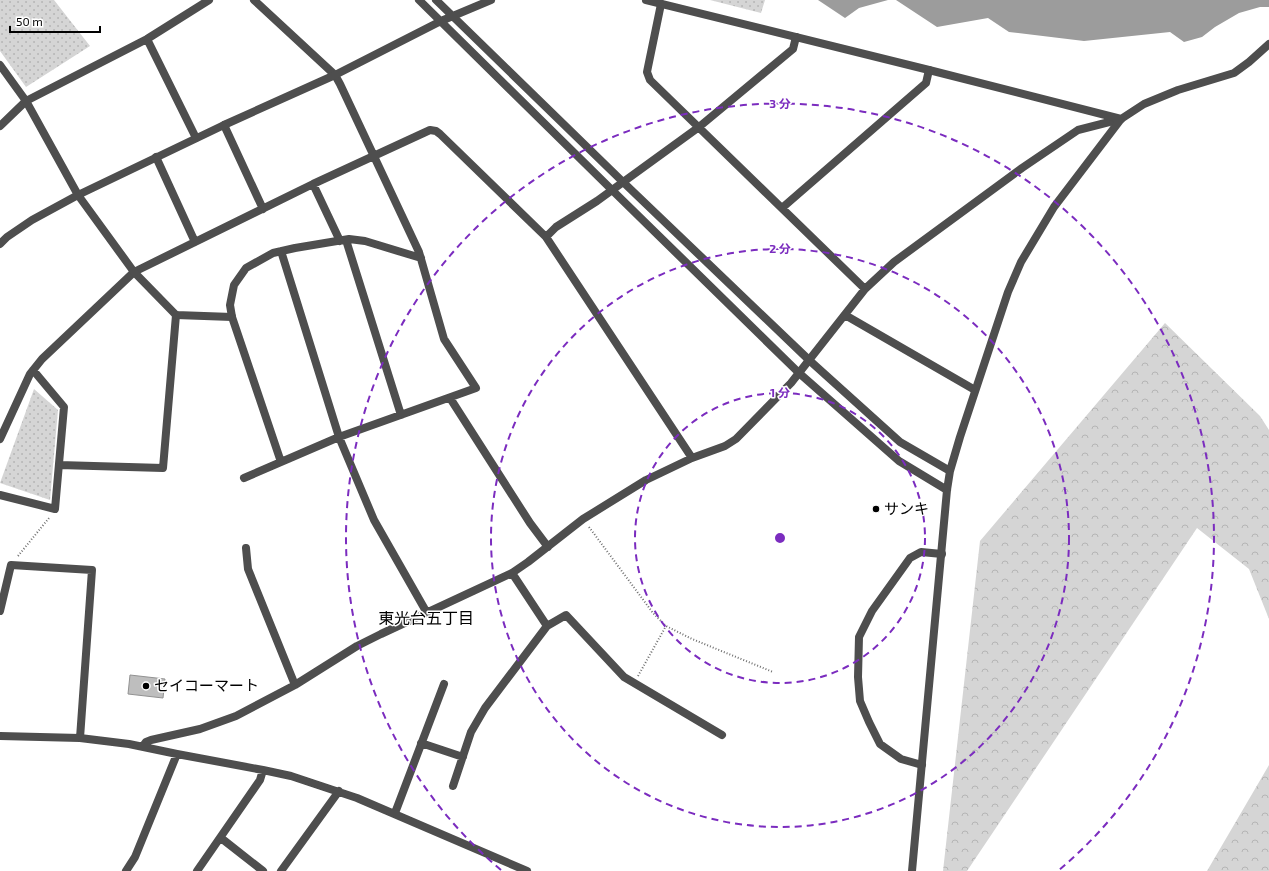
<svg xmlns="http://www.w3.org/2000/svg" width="1269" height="871" viewBox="0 0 1269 871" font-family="'Exo 2','Noto Sans JP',sans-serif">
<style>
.forest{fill:url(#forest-crowns)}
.park{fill:url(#park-dots)}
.water{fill:#9c9c9c}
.building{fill:#bebebe;stroke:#929292}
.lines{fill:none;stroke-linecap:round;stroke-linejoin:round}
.path{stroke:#707070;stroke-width:2;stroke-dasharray:1 2;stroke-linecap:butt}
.minor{stroke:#4e4e4e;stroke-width:8}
.tertiary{stroke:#4e4e4e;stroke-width:8}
.ring{fill:none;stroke:#7b2cbf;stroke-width:2;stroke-dasharray:7 5}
.poi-dot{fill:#000;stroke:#fff;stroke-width:1.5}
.labels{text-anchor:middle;stroke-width:3;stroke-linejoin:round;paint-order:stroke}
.poi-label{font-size:15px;fill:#000;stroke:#fff;text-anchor:start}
.neighbourhood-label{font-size:16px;fill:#000;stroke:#fff}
.centre{fill:#7b2cbf;stroke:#fff;stroke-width:2}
.ring-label{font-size:12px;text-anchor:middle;font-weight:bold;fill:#7b2cbf;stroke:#fff;stroke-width:3;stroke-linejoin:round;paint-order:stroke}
</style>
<defs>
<pattern id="forest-crowns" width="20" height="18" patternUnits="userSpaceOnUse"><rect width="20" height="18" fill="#d5d5d5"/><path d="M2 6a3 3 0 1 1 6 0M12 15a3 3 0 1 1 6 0" fill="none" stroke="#b5b5b5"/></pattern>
<pattern id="park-dots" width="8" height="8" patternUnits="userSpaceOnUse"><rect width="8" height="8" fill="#d5d5d5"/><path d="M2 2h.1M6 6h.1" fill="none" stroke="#b5b5b5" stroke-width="1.8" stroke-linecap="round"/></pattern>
</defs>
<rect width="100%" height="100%" fill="#fff"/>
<path class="forest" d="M1165,323L1260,416L1269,430V619L1249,569L1197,528L967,871H943L980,541Z
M1269,765V871H1207Z"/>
<path class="park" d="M0,0H54L90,46L26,87L0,51Z
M710,0H765L761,13Z
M34,389L58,410L50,500L0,483Z"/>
<path class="water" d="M818,0H888L859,8L845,18Z
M896,0H1269V7H1260L1239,13L1215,27L1202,37L1184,42L1170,32L1084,41L1009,32L988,18L937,27Z"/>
<path class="building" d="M130,675L165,679L163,698L128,694Z"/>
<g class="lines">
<path class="path" d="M589,527L653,613L666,626L692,639L773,672
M18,556L49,518
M638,676L666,626"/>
<path class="minor" d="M661,4L648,67L647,72L650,80L865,289
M147,39L196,138
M224,125L263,209
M0,126L26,101L147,39L209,0
M156,157L195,242
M313,184L340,241
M782,208L926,83L929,70
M546,237L556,227L597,201L699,127L793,49L796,37
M346,240L401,415
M281,251L339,437L374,520L427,613
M845,315L975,390
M450,398L530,523L548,547
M0,439L30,374L42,359L134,272L313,184L430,130L436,131L440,134L546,237L692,458
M281,462L232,317L230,305L234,285L246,268L273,253L295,248L349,239L365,241L421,258
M59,465L163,468L176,315
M244,478L339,437L476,388L444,339L419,252L340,84L335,75L254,0
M0,495L55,509L64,407L33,370
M246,548L248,569L295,685
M512,573L547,626
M0,611L11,565L92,570L80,738
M0,736L80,738L129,744L177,754L263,770L291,776L357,798L527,871
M421,743L463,757
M143,746L146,742L151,740L200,729L236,716L295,685L357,646L381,634L512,573L528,562L583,519L646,480L692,458L725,446L736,439L791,383L865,289L894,262L1022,168L1078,130L1121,119
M922,765L901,759L880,744L869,722L860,701L858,677L859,637L872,611L910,558L921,552L942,554
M453,786L471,732L485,708L547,626L566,615L624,677L722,735
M395,813L444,684
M221,838L263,871
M126,871L135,857L177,754
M197,871L260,780L263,770
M281,871L339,791"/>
<path class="tertiary" d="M419,0L612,190L799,373L899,461L947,490
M436,0L623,182L809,360L900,442L950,471
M646,0L929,70L1121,119
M0,65L26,101L78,195L134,272L176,315L232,317
M0,244L7,237L32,220L78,195L224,125L335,75L441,21L491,0
M912,871L947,490L950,471L960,437L1008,292L1021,262L1054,207L1121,119L1144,104L1178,90L1234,73L1249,62L1269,44"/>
</g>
<g class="ring">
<circle cx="780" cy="538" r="145"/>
<circle cx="780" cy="538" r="289"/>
<path d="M501 870A434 434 0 1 1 1059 870"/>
</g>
<g class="poi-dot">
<circle cx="876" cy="509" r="4"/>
<circle cx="146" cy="686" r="4"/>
</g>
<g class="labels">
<g class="poi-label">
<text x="884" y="514">サンキ</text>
<text x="154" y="691">セイコーマート</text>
</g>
<g class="neighbourhood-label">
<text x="426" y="624">東光台五丁目</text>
</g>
</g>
<circle cx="780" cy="538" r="6" class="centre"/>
<g class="ring-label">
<text x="780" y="108">3 分</text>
<text x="780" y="253">2 分</text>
<text x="780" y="397">1 分</text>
</g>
<path d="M10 26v6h90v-6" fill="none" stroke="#000000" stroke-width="2"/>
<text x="16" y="26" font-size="12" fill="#000000" stroke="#ffffff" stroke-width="3" paint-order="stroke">50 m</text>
</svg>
